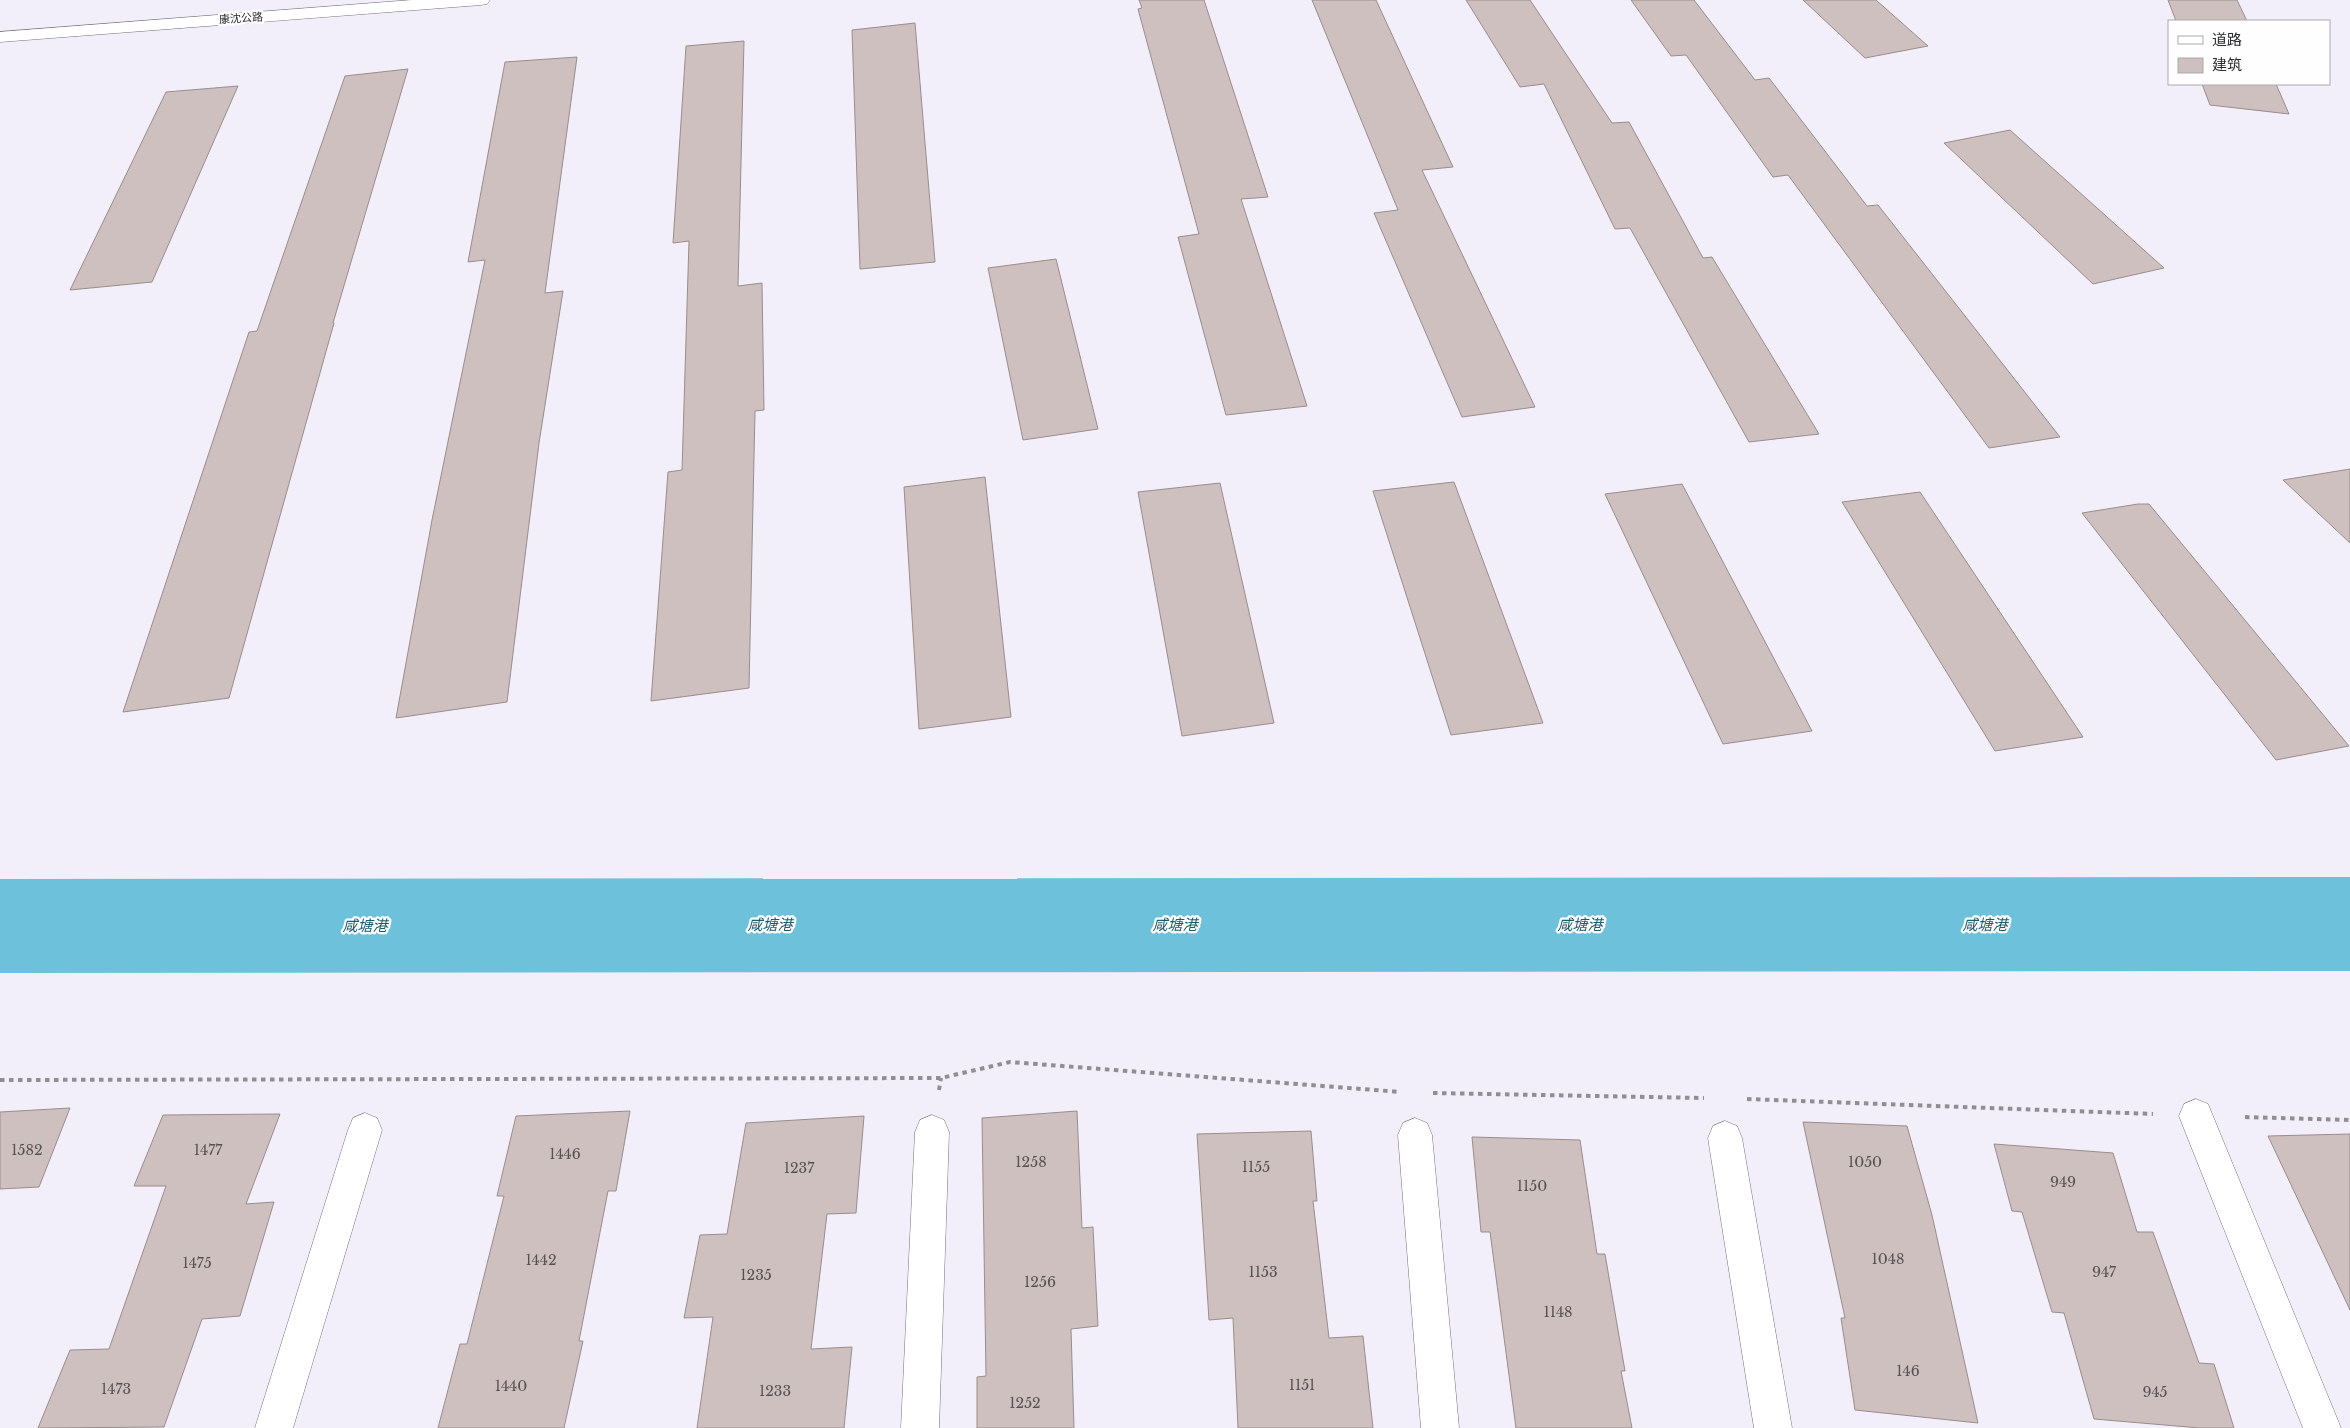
<svg xmlns="http://www.w3.org/2000/svg" width="2350" height="1428" viewBox="0 0 2350 1428" font-family="'Libre Baskerville','Noto Sans SC',serif">
<style>
.lines{fill:none;stroke-linecap:round;stroke-linejoin:round}
.river{fill:#6ec1da;fill-rule:evenodd}
.building{fill:#cdc0bf;stroke:#998d8c}
.minor-casing{stroke:#74727b;stroke-width:1}
.tertiary-casing{stroke:#74727b;stroke-width:1}
.path{stroke:#908e95;stroke-width:4;stroke-dasharray:4.5 4.5;stroke-linecap:butt}
.minor{fill:#fff;fill-rule:evenodd}
.tertiary{fill:#fff;fill-rule:evenodd}
.labels{text-anchor:middle;stroke-width:4.5;stroke-linejoin:round;paint-order:stroke}
.far-street-label{font-size:11px;fill:#2d2c2f;stroke:#fefefe}
.near-number-label{font-size:14px;fill:#555153}
.water-label{font-size:15px;font-style:italic;fill:#1a5d70;stroke:#fefefe}
</style>
<rect width="100%" height="100%" fill="#f2effa"/>
<g class="lines">
<path class="river" d="M2350,877V971L0,973V879Z"/>
</g>
<path class="building" d="M1139,0H1204L1268,197L1241,199L1307,406L1226,415L1178,237L1199,234L1138,9L1142,8Z
M1312,0H1376L1453,167L1422,170L1535,407L1462,417L1374,213L1398,210Z
M1466,0H1530L1612,123L1629,122L1703,258L1712,257L1819,434L1749,442L1630,228L1615,229L1544,84L1520,87Z
M1631,0H1694L1755,80L1769,78L1867,206L1878,205L2060,437L1989,448L1788,175L1773,177L1686,55L1671,56Z
M1803,0H1876L1928,46L1865,58Z
M2168,0H2237L2247,21H2176Z
M915,23L935,262L860,269L852,30Z
M744,41L738,286L762,283L764,410L755,411L749,688L651,701L668,472L682,470L689,241L673,243L686,46Z
M577,57L545,293L563,291L539,443L507,702L396,718L432,520L485,260L468,262L505,62Z
M408,69L333,323H334L229,698L123,712L249,332L257,331L345,76Z
M2202,84H2276L2289,114L2210,105Z
M238,86L152,282L70,290L166,92Z
M2010,130L2164,268L2093,284L1944,143Z
M1056,259L1098,429L1023,440L988,268Z
M2350,469V543L2283,480Z
M985,477L1011,717L919,729L904,487Z
M1454,482L1543,723L1451,735L1373,491Z
M1220,483L1274,723L1182,736L1138,492Z
M1682,484L1812,731L1723,744L1605,494Z
M1920,492L2083,737L1995,751L1842,502Z
M2138,504H2149L2349,746L2276,760L2082,513Z
M70,1108L39,1187L0,1189V1112Z
M630,1111L616,1191H608L579,1341H583L564,1428H438L460,1344H467L504,1196H497L516,1116Z
M1077,1111L1082,1228L1093,1227L1098,1326L1071,1329L1074,1428H977V1377L986,1376L982,1118Z
M280,1114L246,1204L274,1202L240,1316L202,1319L164,1427L38,1428L70,1350L109,1349L166,1186H134L163,1115Z
M864,1116L856,1213L827,1214L811,1349L852,1347L844,1428H697L713,1317L684,1318L700,1235L727,1234L746,1123Z
M1803,1122L1907,1126L1932,1215L1978,1423L1855,1410L1841,1318H1845Z
M1311,1131L1317,1201H1313L1329,1338L1363,1336L1373,1428H1238L1233,1318L1209,1320L1197,1134Z
M2350,1134V1310L2268,1136Z
M1472,1137L1580,1140L1597,1254H1605L1625,1371H1621L1632,1428H1516L1490,1232H1481Z
M1994,1144L2113,1153L2137,1232H2153L2199,1363L2214,1364L2234,1428H2200L2094,1419L2064,1313L2052,1312L2022,1212L2012,1211Z"/>
<g class="lines">
<defs>
<path id="minor" d="M2196,1099L2208,1104L2341,1428H2303L2179,1116L2184,1104Z
M365,1113L377,1118L382,1130L293,1428H255L348,1130L353,1118Z
M932,1115L944,1120L949,1132L939,1428H901L915,1132L920,1120Z
M1415,1118L1427,1123L1432,1135L1459,1428H1421L1398,1135L1403,1123Z
M1725,1121L1737,1126L1742,1138L1792,1428H1754L1708,1138L1713,1126Z"/>
<path id="tertiary" d="M412,0H490L487,4L481,5L0,42V32Z"/>
</defs>
<use href="#minor" class="minor-casing"/>
<use href="#tertiary" class="tertiary-casing"/>
<path class="path" d="M0,1080L941,1078L1010,1062L1401,1092
M939,1090L941,1078
M1433,1093L1704,1098
M1747,1099L2153,1114
M2245,1117L2350,1120"/>
<use href="#minor" class="minor"/>
<use href="#tertiary" class="tertiary"/>
</g>
<g class="labels">
<g class="far-street-label">
<text transform="translate(241 18) rotate(-4)" y="4">康沈公路</text>
</g>
<g class="near-number-label">
<text x="27" y="1155">1582</text>
<text x="208" y="1155">1477</text>
<text x="565" y="1159">1446</text>
<text x="1031" y="1167">1258</text>
<text x="1865" y="1167">1050</text>
<text x="1256" y="1172">1155</text>
<text x="799" y="1173">1237</text>
<text x="2063" y="1187">949</text>
<text x="1532" y="1191">1150</text>
<text x="1888" y="1264">1048</text>
<text x="541" y="1265">1442</text>
<text x="197" y="1268">1475</text>
<text x="1263" y="1277">1153</text>
<text x="2104" y="1277">947</text>
<text x="756" y="1280">1235</text>
<text x="1040" y="1287">1256</text>
<text x="1558" y="1317">1148</text>
<text x="1908" y="1376">146</text>
<text x="1302" y="1390">1151</text>
<text x="511" y="1391">1440</text>
<text x="116" y="1394">1473</text>
<text x="775" y="1396">1233</text>
<text x="2155" y="1397">945</text>
<text x="1025" y="1408">1252</text>
</g>
<g class="water-label">
<text x="770" y="930">咸塘港</text>
<text x="1175" y="930">咸塘港</text>
<text x="1580" y="930">咸塘港</text>
<text x="1985" y="930">咸塘港</text>
<text x="365" y="931">咸塘港</text>
</g>
</g>
<rect x="2168" y="20" width="162" height="65" fill="#fefefe" stroke="#aaaaab"/>
<rect x="2178" y="36" width="25" height="8" fill="#ffffff" stroke="#aaaaab"/>
<text x="2212" y="45" font-size="15" fill="#2d2c2f">道路</text>
<rect x="2178" y="58" width="25" height="15" fill="#cdc0bf" stroke="#aaaaab"/>
<text x="2212" y="70" font-size="15" fill="#2d2c2f">建筑</text>
</svg>
